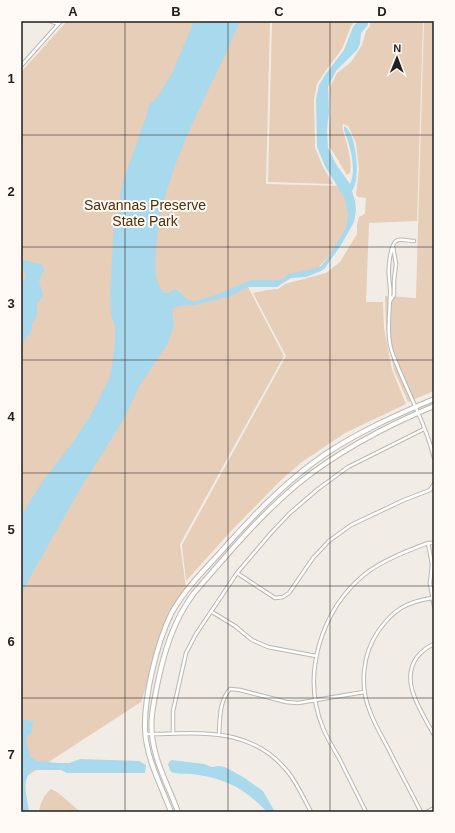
<svg xmlns="http://www.w3.org/2000/svg" width="455" height="833" viewBox="0 0 455 833" font-family="Helvetica,sans-serif">
<style>
.green{fill:#e6ceb8}
.water{fill:#a9d9ed}
.lines{fill:none;stroke-linecap:round;stroke-linejoin:round}
.street-casing{stroke:#bcb6b0;stroke-width:4.5}
.secondary-casing{stroke:#bcb6b0;stroke-width:6}
.street{stroke:#fff;stroke-width:2.5}
.secondary{stroke:#fff;stroke-width:4}
.grid{fill:none;stroke:#211f1d;stroke-width:1;stroke-opacity:0.55}
.labels{text-anchor:middle;stroke-width:4;stroke-linejoin:round;paint-order:stroke}
.park-label{font-size:14px;fill:#4e2e06;stroke:#fffaf5}
.neatline{fill:none;stroke:#211f1d;stroke-width:1.5}
.grid-label{font-size:13px;text-anchor:middle;font-weight:bold;fill:#211f1d}
</style>
<rect width="100%" height="100%" fill="#f2ece6"/>
<path class="green" d="M67,21H270L266,184L343,186L350,223L331,254L315,271L275,282L247,285L284,356L180,544L186,588L171,612L141,702L21,780V72Z
M272,21H355L351,26L342,49L324,73L317,84L314,99L315,148L323,167L333,184L268,182Z
M370,21H423L417,221L369,223L366,302H383L384,328L392,370L406,404L345,433L302,462L281,480L231,531L186,581L182,545L286,356L253,293L267,290L278,289L285,284L326,273L340,262L357,234V225L359,217L365,214L366,198L358,197L356,195L359,169L356,143L348,126L343,124C342,130 344,132 345,137C348,149 352,161 350,173L347,175L330,147L329,130L331,112L330,87L337,73L351,62L362,45L366,31L370,26Z
M424,21H434V391L408,402L394,370L386,328L385,296L416,298Z
M51,789C61,793 71,805 81,812H39C40,803 44,795 51,789Z"/>
<path class="water" d="M194,21H240C209,96 162,167 156,249C155,264 153,281 164,293H169L173,290L176,289L187,299L193,301L199,300L216,295L251,280H277L283,279L288,274L313,269L321,266L327,259L346,228L348,215L345,199L325,166L317,147L316,99L319,85L325,75L344,50L353,27L358,21H368V25L361,33L360,44L357,50L336,71L328,87L329,112L327,130L328,148L336,164L350,184C357,169 350,145 344,130V126C357,132 361,181 352,191L355,201L356,210L354,222L341,245L325,268L321,271L306,277L291,278L277,287H248L231,296L194,305L179,306L172,309L174,325L168,343L139,386L125,417L79,491L29,579L21,596V515L45,478L75,439L93,411L110,377L115,344V327L111,314L110,295L114,221L119,213L120,195L123,181L146,117L149,105L159,95L173,71Z
M21,260L42,264L44,270L39,281L43,296L37,304V315L32,324V330L21,346V283L26,278C25,271 21,267 21,260Z
M21,719L32,721L33,723L31,734H28L26,741L30,757L37,761L59,763H69L80,759L139,761L146,765L145,773H67L61,770H32C20,783 28,798 29,812H21Z
M172,760L204,764L212,767L219,766L225,767L243,777L263,791L275,812H267C246,790 229,780 199,775C190,773 180,775 171,772L168,765L169,762Z"/>
<g class="lines">
<defs>
<path id="street" d="M50,21L58,24
M21,66L61,21
M414,241C409,241 400,238 396,241C390,246 388,269 389,277C389,283 391,288 390,295C390,313 386,334 392,352C405,388 425,421 434,458
M390,301L394,295V281L395,272L396,264L393,247
M428,543L432,564L430,583L434,606
M237,573L275,598L283,597L289,593L313,558L329,541L351,525L404,500L430,490L434,484
M212,612L235,626L252,640L268,647L316,656
M434,644C427,647 422,651 417,657C399,682 422,712 434,735
M146,734C199,734 250,725 288,772C297,783 304,799 311,812
M173,734V711L186,653L196,634L237,573L271,533L290,513L318,489L348,467L424,429
M219,734C220,719 219,701 230,689L240,690L286,702L298,703L364,692
M366,812C357,794 348,776 339,758C333,748 327,738 323,728C301,675 321,610 365,574C383,560 407,551 428,543H434
M421,812C411,792 400,772 390,752C384,740 376,727 371,714C359,687 362,654 379,630C394,609 407,602 432,598
M427,812L434,808"/>
<path id="secondary" d="M171,812C161,785 146,758 145,729C144,696 157,643 171,614C183,592 201,573 218,555C250,519 283,483 324,455C358,432 396,415 434,399
M178,812C169,787 154,761 152,734C150,718 154,702 157,686C164,652 173,621 194,593C227,555 260,515 299,483C340,450 386,426 434,406"/>
</defs>
<use href="#street" class="street-casing"/>
<use href="#secondary" class="secondary-casing"/>
<use href="#street" class="street"/>
<use href="#secondary" class="secondary"/>
</g>
<path class="grid" d="M125,21V812M228,21V812M330,21V812M21,135H434M21,247H434M21,360H434M21,473H434M21,586H434M21,698H434"/>
<g class="labels">
<g class="park-label">
<text x="145" y="210">Savannas Preserve<tspan x="145" dy="16">State Park</tspan></text>
</g>
</g>
<rect width="455" height="833" fill="none" stroke="#fffaf5" stroke-width="44"/>
<g transform="translate(397 58) rotate(1)" stroke="#fffaf5" stroke-width="3" paint-order="stroke">
<path d="M0-3L7 15L0 10L-7 15Z" fill="#211f1d"/>
<text y="-6" font-size="11" font-weight="bold" text-anchor="middle" fill="#211f1d">N</text>
</g>
<rect x="22" y="22" width="411" height="789" class="neatline"/>
<g class="grid-label">
<text x="73" y="16">A</text>
<text x="176" y="16">B</text>
<text x="279" y="16">C</text>
<text x="382" y="16">D</text>
<text x="11" y="83">1</text>
<text x="11" y="196">2</text>
<text x="11" y="308">3</text>
<text x="11" y="421">4</text>
<text x="11" y="534">5</text>
<text x="11" y="646">6</text>
<text x="11" y="759">7</text>
</g>
</svg>
